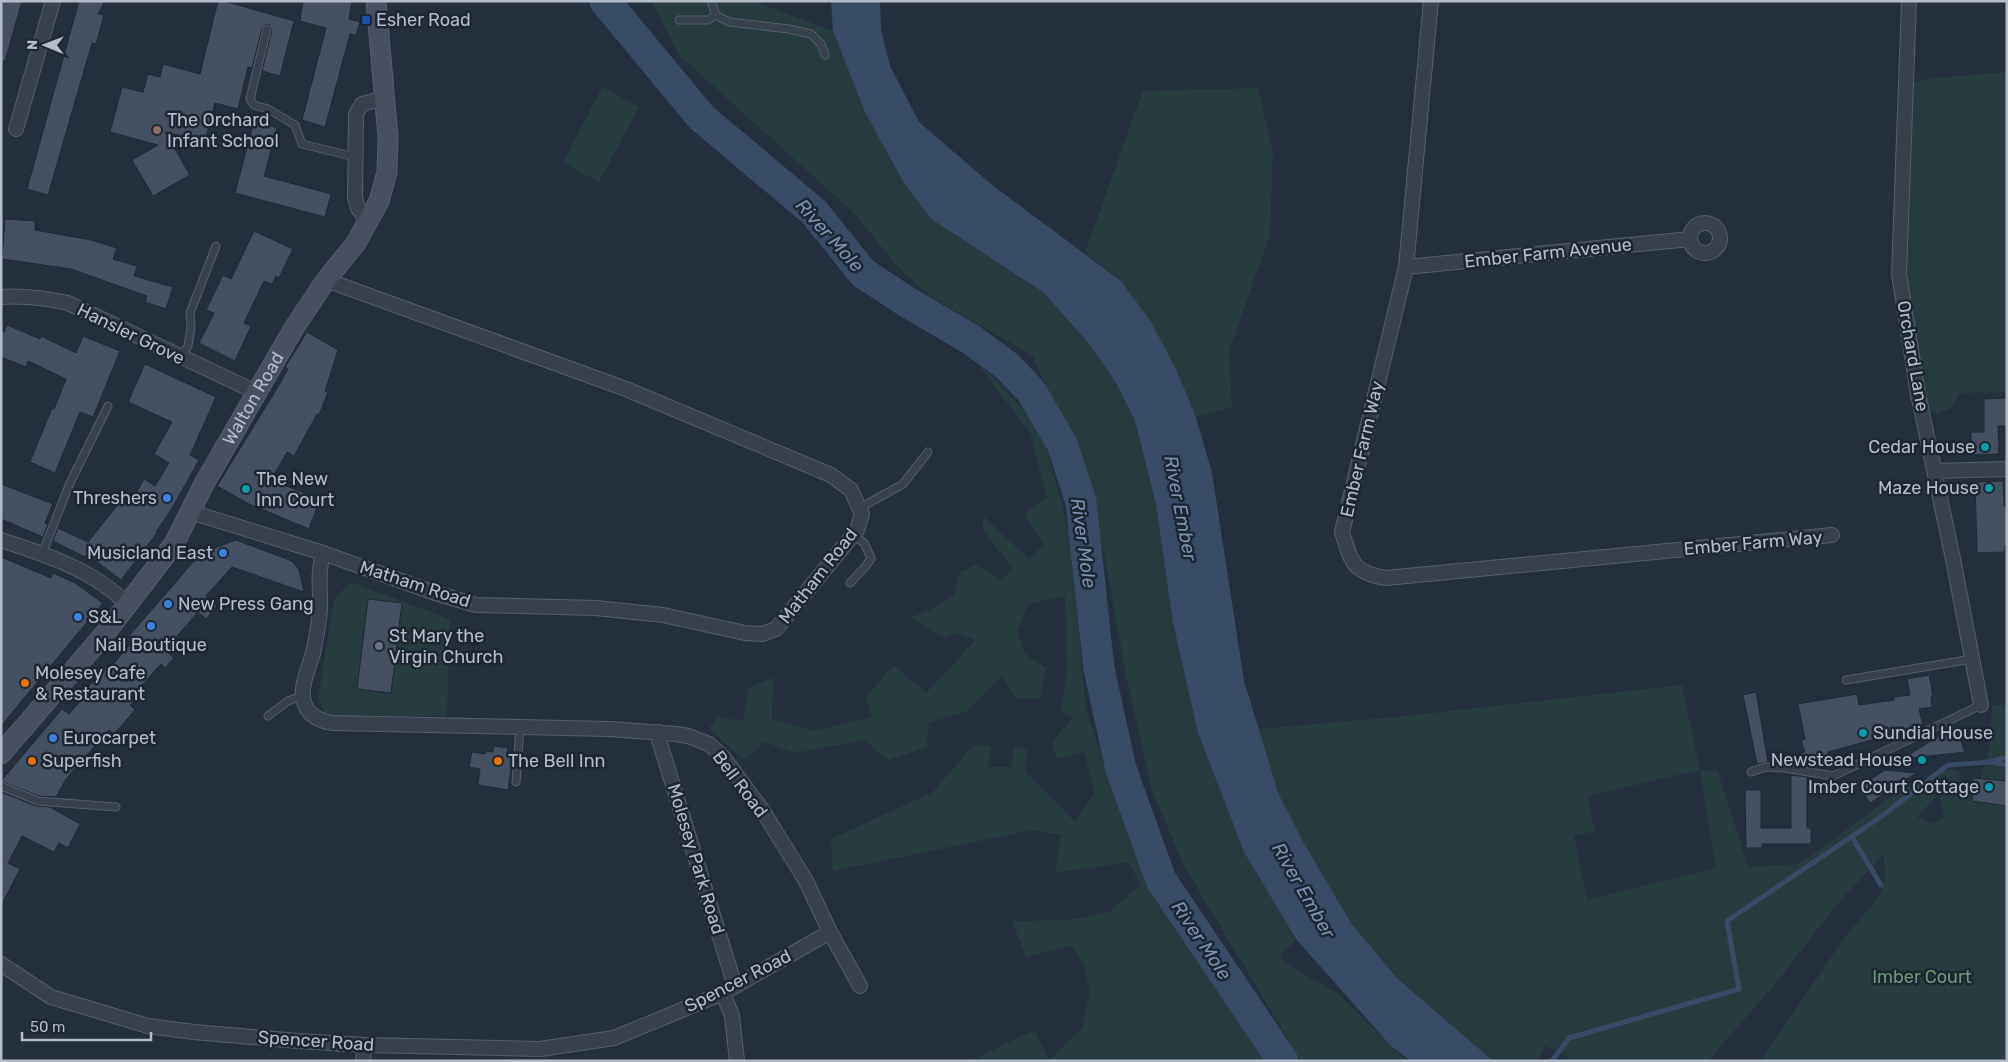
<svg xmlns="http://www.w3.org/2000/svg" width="2008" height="1062" viewBox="0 0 2008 1062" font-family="Rubik,sans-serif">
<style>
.green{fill:#263c3f;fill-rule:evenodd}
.water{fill:#394c67}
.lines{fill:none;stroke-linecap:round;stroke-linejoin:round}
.stream{stroke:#394c67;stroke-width:5}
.river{stroke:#394c67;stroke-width:31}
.building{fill:#455162;stroke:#1f2835}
.lane-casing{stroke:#565f6c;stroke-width:9}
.street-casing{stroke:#565f6c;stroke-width:16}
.secondary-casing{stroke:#565f6c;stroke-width:21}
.lane{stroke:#38414e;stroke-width:7}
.street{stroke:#38414e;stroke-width:14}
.secondary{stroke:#465061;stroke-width:19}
.transit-dot{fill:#1a4fb4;stroke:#1d2633;stroke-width:2}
.education-dot{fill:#8d6e63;stroke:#1d2633;stroke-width:2}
.culture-dot{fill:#0f9aa8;stroke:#1d2633;stroke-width:2}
.shop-dot{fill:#3f7fe0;stroke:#1d2633;stroke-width:2}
.worship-dot{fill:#6b7280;stroke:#1d2633;stroke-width:2}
.food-dot{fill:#e8710a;stroke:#1d2633;stroke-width:2}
.labels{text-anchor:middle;stroke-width:5;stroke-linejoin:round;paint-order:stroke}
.poi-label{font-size:18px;fill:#b4bcc9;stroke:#1d2633;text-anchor:start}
.street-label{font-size:18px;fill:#b4bcc9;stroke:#1d2633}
.park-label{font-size:18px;fill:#6b9a76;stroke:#1d2633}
.water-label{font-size:19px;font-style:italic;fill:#7c92b1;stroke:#1d2633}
</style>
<rect width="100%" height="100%" fill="#242f3e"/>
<path class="green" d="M651,1H753L833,31L865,112L931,219L1043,292L1090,345L1115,380L1135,421L1156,504L1173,623L1198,733L1244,852L1296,939L1280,957L1284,962L1338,994L1407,1061H1301L1183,864L1152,790L1126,676L1105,556L1071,444L1033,356L933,298L898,267L853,212L680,56Z
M2007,72V392L1959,393L1951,408L1934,414L1925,410L1897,241L1906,84L1936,78Z
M602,87L639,107L599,182L563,163Z
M1258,88L1273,153L1270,235L1229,351L1232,407L1196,417L1176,369L1121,281L1085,252L1143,91Z
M972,357L1041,427L1071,538L1086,711L1143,871L1268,1061H971L1034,1030L1049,1060L1082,1029L1090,992L1084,965L1071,946L1026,957L1012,921L1068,920L1109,912L1141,885L1128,862L1055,873L1061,835L1033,830L833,871L831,839L933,792L973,745L991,747L988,767H1012L1013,747L1027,750L1025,771L1075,822L1095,793L1084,752L1057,759L1052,742L1073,718L1061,711L1067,668L1065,596L1028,604L1017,631L1025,654L1046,668L1040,699H1017L1002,676L967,711L928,723L927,747L889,760L864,740L796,753L764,742L744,760L709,728L718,717L743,721L749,688L773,677L772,719L813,731L872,717L866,696L894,666L926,693L976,640L958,633L945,638L911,617L929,611L954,595L959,573L976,565L1002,580L1013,568L983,531V516L1029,559L1044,545L1024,514L1047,497L1030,432Z
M350,582L450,619L447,716H327L318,699L334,600Z
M1682,685L1700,770L1718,772L1748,867L1799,864L1900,791L1950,769L1959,771L1964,798L1979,782L1990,747L1992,705H2007V1061H1761L1844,938L1879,897L1885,878L1884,853L1834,908L1780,978L1708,1061H1570L1571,1059L1545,1046L1537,1061H1493L1397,978L1351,923L1304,843L1279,795L1258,729L1396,717ZM1700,770L1716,868L1587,900L1574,836L1595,831L1587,796ZM1939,793L1944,817L1933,824L1917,817Z"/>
<path class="water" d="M831,1H880L881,30L890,66L919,122L991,184L1121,281L1151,322L1176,369L1196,417L1212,473L1244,681L1279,795L1304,843L1351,923L1397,978L1493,1061H1411L1391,1046L1296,939L1244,852L1198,733L1173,623L1156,504L1135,421L1115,381L1090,345L1043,292L931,219L903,181L865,112L833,31Z"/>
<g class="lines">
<path class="stream" d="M1993,762L2007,765
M1852,837L1881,885
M1552,1061L1569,1038L1739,989L1727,921L1882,816L1948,765L1990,762L2007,757"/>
<path class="river" d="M605,1L702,118L814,212L863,273L907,302L972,340L1007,366L1031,391L1062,444L1081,502L1099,669L1121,769L1161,880L1283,1061"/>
</g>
<path class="building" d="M1,1H22L5,61H1Z
M79,1H105L98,14L104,15L96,44L92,43L90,50L48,195L27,189Z
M218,1H224L294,21L280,76L262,71L272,30L270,25L266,24L262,28L252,68L248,67L238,109L215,103L205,142L165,132L190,175L153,196L132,160L158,145L110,132L122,87L143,92L148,74L160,77L163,64L200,74Z
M303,1H352L349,19L360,22L356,35L350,34L325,127L302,120L326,28L300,21Z
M254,121L277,128L264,176L331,194L325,217L235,193Z
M5,219L35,221V230L91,240L117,248L113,259L137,266L134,276L173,287L166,309L145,302L147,296L71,269L2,259Z
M254,231L293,249L279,278L276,276L272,284L264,281L244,323L251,326L235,361L199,343L214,313L206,310L223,275L231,279Z
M7,325L40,339L41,336L76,353L83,336L120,351L93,417L80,412L55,473L30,462L52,408L54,409L66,379L28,361L26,367L1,357V331L4,332Z
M307,332L338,350L325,391L328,392L319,415L317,414L294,456L287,452L271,480L320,499L309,529L249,504L217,486L276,390L288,369L285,367Z
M145,364L216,397L190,455L199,460L171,510L156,532L157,533L121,580L87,554L85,557L53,541L58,528L88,542L119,503L123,505L130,494L134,497L144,479L155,486L169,463L154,454L172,422L128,402Z
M2007,398V426H1998L1999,454L1971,455V432H1984V399Z
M2003,481L2004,506H2007V546H2005V552L1977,553L1975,482Z
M1,484L53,504L45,523L48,524L43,537L1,519Z
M236,540L292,561L299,570L304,592L232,567L206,596L217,606L206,619L198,612L165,650L174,658L165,668L161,664L133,695L137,698L130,705L135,710L114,734L109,730L66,779L56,797L39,796L1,781L62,709L69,714L90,690L87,688L107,666L109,669L120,656L134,640L129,636L201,553Z
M1,557L51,578L53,573L75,583L103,603L1,726Z
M368,599L402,603L391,693L357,689Z
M1929,675L1933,696H1931L1932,707L1919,709L1923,726L1828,752L1830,760L1813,767L1803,766L1799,754L1805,752L1801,740L1805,739L1798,704L1857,694L1859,705L1894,700V697L1910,695L1907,679Z
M1756,692L1768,762L1757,764L1743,695Z
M1955,726L1965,752L1902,759Z
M494,746L508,748L507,753L513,754L508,790L478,785L480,769L469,767L472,752L485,754L486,751L493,752Z
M1885,770L1916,773L1870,803L1859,787Z
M1791,775L1807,777V828H1811V844H1762V848H1746L1745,790H1761V828H1791Z
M1973,778L2007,781V806L1972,801L1973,793H1971Z
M1,792L36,806L50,807L80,824L68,848L59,843L54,852L22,836L8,863L20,869L1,906Z"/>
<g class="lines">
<defs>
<path id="lane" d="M711,1L716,15L729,22L789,29L811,34L821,44L825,55
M679,20H708L716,15
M267,29L250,99L254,105L268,109L295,125L302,144L355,157
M180,358L188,346L191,327L190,313L216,246
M860,508L903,484L928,452
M42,554L70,483L108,406
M850,583L866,566L871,558L864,543L853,535
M1846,680L1972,659
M268,716L288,701L302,696
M1751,772L1765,767L1785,768L1833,776L1981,705
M516,782L520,727
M1,786L38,801L116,807"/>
<path id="street" d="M1431,1L1406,267L1342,532C1351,562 1353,573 1386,578L1832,535
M1909,1L1899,274L1918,394L1953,559L1981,705
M16,129L53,1
M368,222L358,208L355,198L356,114L362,104L385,98
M1690 238a15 15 0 1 1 30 0a15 15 0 1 1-30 0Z
M1406,267L1690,239
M1,297C25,295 45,298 68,303L256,392
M1935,471L2007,469
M191,512L323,553L435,593L476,605L596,608L663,615L745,633L762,634L776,629L857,530L862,514L851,490L831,475L626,389L326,280
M1,540C47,555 94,570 128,605
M323,553C317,575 321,589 320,610C319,624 316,639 313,653C309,669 298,689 305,705C310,717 321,721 332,723L610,729L676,734L688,736L709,744L723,757L761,808L806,881L830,932L860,986
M659,732V740L735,986
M1,964L51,997L148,1026L194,1032L298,1041L365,1045L540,1049L614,1038L723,993L830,932
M723,993L732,1016L737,1061
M363,1061L365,1045"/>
<g id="secondary">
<path id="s1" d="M1,754L107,631L174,544L204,484L294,328L326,280L356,243L379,201L387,172L388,137L376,1"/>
</g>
</defs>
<use href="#lane" class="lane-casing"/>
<use href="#street" class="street-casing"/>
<use href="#secondary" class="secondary-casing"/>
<use href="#lane" class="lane"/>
<use href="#street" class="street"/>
<use href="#secondary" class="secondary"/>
</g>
<rect class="transit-dot" x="361" y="15" width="10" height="10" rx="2.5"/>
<circle class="education-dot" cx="157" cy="130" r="5"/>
<g class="culture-dot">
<circle cx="1985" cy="447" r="5"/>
<circle cx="1989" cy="488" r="5"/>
<circle cx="246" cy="489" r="5"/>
<circle cx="1863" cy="733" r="5"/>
<circle cx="1922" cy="760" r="5"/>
<circle cx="1989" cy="787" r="5"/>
</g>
<g class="shop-dot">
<circle cx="167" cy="498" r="5"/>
<circle cx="223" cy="553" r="5"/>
<circle cx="168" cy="604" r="5"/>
<circle cx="78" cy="617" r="5"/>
<circle cx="151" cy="626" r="5"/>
<circle cx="53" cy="738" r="5"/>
</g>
<circle class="worship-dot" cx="379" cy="646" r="5"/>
<g class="food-dot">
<circle cx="25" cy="683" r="5"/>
<circle cx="32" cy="761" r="5"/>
<circle cx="498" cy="761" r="5"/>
</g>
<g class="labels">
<g class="poi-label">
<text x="376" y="26">Esher Road</text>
<text x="167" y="126">The Orchard<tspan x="167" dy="21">Infant School</tspan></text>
<text x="1975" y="453" text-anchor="end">Cedar House</text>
<text x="256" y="485">The New<tspan x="256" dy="21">Inn Court</tspan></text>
<text x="1979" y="494" text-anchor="end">Maze House</text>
<text x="157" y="504" text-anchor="end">Threshers</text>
<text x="213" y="559" text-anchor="end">Musicland East</text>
<text x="178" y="610">New Press Gang</text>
<text x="88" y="623">S&amp;L</text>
<text x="389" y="642">St Mary the<tspan x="389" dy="21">Virgin Church</tspan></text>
<text x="151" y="651" text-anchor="middle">Nail Boutique</text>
<text x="35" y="679">Molesey Cafe<tspan x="35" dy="21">&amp; Restaurant</tspan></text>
<text x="1873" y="739">Sundial House</text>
<text x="63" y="744">Eurocarpet</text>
<text x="1912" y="766" text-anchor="end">Newstead House</text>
<text x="42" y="767">Superfish</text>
<text x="508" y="767">The Bell Inn</text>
<text x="1979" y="793" text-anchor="end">Imber Court Cottage</text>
</g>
<g class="street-label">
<text transform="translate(1548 253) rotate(-6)" y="6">Ember Farm Avenue</text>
<text transform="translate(131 334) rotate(26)" y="6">Hansler Grove</text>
<text transform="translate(1913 356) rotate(80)" y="6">Orchard Lane</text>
<text dy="6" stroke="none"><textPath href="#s1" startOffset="438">Walton Road</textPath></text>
<text transform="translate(1362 449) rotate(-77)" y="6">Ember Farm Way</text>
<text transform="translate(1753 543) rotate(-5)" y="6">Ember Farm Way</text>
<text transform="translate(818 576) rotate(-52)" y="6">Matham Road</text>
<text transform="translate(415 584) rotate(18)" y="6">Matham Road</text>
<text transform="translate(740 784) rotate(53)" y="6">Bell Road</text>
<text transform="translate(696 859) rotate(73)" y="6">Molesey Park Road</text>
<text transform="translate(738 981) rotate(-27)" y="6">Spencer Road</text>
<text transform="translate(316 1041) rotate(4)" y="6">Spencer Road</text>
</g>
<g class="park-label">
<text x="1922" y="983">Imber Court</text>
</g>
<g class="water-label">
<text transform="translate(830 235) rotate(48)" y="7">River Mole</text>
<text transform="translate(1181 508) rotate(79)" y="7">River Ember</text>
<text transform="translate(1084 543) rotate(82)" y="7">River Mole</text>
<text transform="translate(1304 890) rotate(60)" y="7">River Ember</text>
<text transform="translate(1202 940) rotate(56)" y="7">River Mole</text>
</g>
</g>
<rect width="2008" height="1062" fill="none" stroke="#b4bcc9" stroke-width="5"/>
<g transform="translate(45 45) rotate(271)" stroke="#1d2633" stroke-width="4" paint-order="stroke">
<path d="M0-4L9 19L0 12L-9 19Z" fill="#b4bcc9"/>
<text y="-8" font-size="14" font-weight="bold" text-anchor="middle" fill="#b4bcc9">N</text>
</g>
<path d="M22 1032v8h129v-8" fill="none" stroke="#b4bcc9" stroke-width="2.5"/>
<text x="30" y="1032" font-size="15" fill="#b4bcc9" stroke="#1d2633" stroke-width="4" paint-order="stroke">50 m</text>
</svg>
